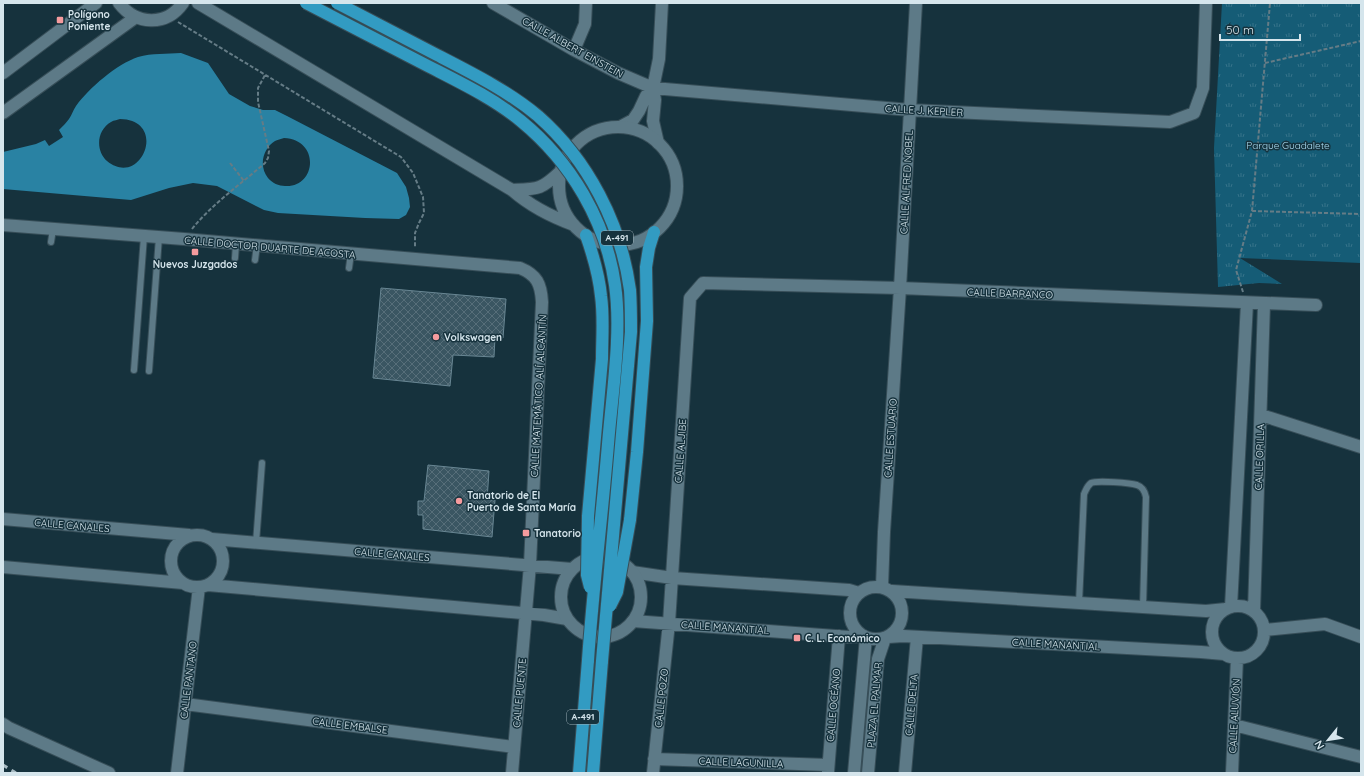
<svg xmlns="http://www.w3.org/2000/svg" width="1364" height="776" viewBox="0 0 1364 776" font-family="Quicksand,sans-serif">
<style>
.park{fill:url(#park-tufts)}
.water{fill:#2982a3;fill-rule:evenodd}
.building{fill:url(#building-cross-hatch);stroke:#688693}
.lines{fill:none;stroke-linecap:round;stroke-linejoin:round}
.service-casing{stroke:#374e58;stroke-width:8}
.minor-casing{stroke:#374e58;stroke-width:14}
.tertiary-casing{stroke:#374e58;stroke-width:14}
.motorway-casing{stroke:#374e58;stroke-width:14}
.path{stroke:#657c86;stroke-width:2;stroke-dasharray:4 2;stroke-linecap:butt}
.service{stroke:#5d7a87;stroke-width:6}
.minor{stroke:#5d7a87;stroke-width:12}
.tertiary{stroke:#5d7a87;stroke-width:12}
.motorway{stroke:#329bc2;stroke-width:12}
.rail{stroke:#a7bac2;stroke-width:3;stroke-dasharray:5 5;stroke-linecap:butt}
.motorway-bridge-casing{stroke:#374e58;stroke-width:14;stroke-linecap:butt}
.motorway-bridge{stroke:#329bc2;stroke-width:12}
.poi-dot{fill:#f59b9e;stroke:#16323d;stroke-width:1.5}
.labels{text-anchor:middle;stroke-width:3;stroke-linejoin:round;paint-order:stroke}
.shield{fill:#16323d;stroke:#9cafb8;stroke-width:1}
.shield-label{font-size:9px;font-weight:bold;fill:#d5e5ec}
.poi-label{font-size:10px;font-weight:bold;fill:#d5e5ec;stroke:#16323d;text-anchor:start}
.street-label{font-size:10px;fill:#d5e5ec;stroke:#16323d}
.park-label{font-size:10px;fill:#a9dbf1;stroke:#16323d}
</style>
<defs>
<pattern id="park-tufts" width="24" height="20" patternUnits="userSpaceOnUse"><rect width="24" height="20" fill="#155c76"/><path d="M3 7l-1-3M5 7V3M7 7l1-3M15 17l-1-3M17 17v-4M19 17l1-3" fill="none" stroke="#36738a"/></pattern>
<pattern id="building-cross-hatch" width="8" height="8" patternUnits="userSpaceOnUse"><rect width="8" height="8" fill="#3a5662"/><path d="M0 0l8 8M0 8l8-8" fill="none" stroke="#566e79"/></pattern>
</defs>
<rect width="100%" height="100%" fill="#16323d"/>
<path class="park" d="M1222,3H1361V263L1240,258L1282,284L1259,283L1218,287L1214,148Z"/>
<path class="water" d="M181,53L208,63L229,94L250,106L263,110H275L287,116L397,173L406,187L409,198L410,207L406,215L399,219L365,218L278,213L264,210L217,186L193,183L169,188L131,200L3,189V152L36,144L45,140L49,146L63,137L59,130C62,127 66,123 69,119C72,115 73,110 76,106C89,88 117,64 138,57C152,53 167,54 181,53ZM120,119C169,120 141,189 107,161C95,150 97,130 111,122C114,120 118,120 120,119ZM284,138C321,140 316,188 285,186C279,186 272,183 268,178C259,167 262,149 275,141C277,140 281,139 284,138Z"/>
<path class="building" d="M381,288L506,299L503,338L495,337L494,357L453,355L450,386L373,378Z
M428,465L489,471L487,500H495L492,537L423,529V515H418V501H424Z"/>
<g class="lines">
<defs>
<path id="service" d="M51,242L53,229
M235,258L236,244
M255,260L257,245
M349,268L351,253
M134,370L144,236
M149,371L159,237
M256,543L262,463
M1079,603L1084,494C1086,490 1087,486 1091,483C1097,480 1130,483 1137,485C1143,487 1145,492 1146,497L1143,607"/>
<path id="minor" d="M493,3L574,50L618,73L653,88L910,110L1170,122L1194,113L1203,88L1206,3
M574,50L585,24L586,3
M620,127L633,120L639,111L646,96L653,88
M658,143L653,121L655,100L653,88L659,59L662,3
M3,225L184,239L520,268C537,275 541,284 542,302L530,565L512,773
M1261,415L1361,447
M3,519L189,535
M171 561a26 26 0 1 1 52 0a26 26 0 1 1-52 0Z
M212,539L572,569
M3,567L183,583
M632,572L672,578L849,590L859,593
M208,585L544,615L567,619
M850 613a26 26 0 1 1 52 0a26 26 0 1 1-52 0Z
M882,587L884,532L900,288L916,3
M892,591L1206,611L1226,609
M1212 632a26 26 0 1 1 52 0a26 26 0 1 1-52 0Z
M1231,607L1247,303
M1254,611L1264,304
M633,621L849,637L864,636
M1265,630L1325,624L1361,637
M888,637L903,636L1201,652L1224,654
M185,704L514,747
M3,724L9,728L109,773
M1234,725L1361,757
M654,759L828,765
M828,772L839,636
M177,773L199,587
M653,773L669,623L690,298L703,283L900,288L1316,305
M854,773L866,637
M868,773L878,659L885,638
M905,773L917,637
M1232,773L1237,658"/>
<path id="tertiary" d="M119,3C136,25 166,27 183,3
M198,3L512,190C529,205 552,217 574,225
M3,73L96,3
M3,113L136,17
M559 186a59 59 0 1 1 118 0a59 59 0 1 1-118 0Z
M512,190C538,189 541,190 561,171
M561 597a40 40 0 1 1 80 0a40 40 0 1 1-80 0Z"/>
<path id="motorway" d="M586,235C593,255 599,275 601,296C604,317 602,338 602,359
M630,520L637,452L647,321L646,267L649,248L654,232
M579,773L588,660
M593,773L602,661"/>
</defs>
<use href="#service" class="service-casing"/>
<use href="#minor" class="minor-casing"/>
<use href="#tertiary" class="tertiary-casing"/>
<use href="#motorway" class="motorway-casing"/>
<path class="path" d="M178,22L401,157L413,173L423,197L424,213L419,223L415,233V248
M1265,63L1361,41
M230,163L244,181
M1252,211L1361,214
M192,229C212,204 241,184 265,163L268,158L269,151L258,102V88L265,75
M1243,292L1236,270L1252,211L1270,3"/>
<use href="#service" class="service"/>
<use href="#minor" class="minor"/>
<use href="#tertiary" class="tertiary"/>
<use href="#motorway" class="motorway"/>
<path class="rail" d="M3,765L16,773"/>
<defs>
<path id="motorway-bridge" d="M306,3C346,24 386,44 426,65C459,82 493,98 521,121C571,162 606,221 615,285C622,334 612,394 608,444C602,516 593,588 588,660
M337,3C370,20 404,38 437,55C472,73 508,91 538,116C588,160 621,224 630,290C631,304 631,318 631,332L602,661
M590,587L587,575L588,516L602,359
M610,606L617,592L630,520"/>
</defs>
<use href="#motorway-bridge" class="motorway-bridge-casing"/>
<use href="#motorway-bridge" class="motorway-bridge"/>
</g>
<g class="poi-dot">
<rect x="56" y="16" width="8" height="8" rx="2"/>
<rect x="191" y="248" width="8" height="8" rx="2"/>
<circle cx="436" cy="337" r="4"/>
<circle cx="459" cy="501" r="4"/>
<rect x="522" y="529" width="8" height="8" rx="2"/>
<rect x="793" y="634" width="8" height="8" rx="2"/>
</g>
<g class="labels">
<g class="shield">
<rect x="601" y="231" width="32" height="14" rx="3"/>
<rect x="567" y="710" width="32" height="14" rx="3"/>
</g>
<g class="shield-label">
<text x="617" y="241">A-491</text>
<text x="583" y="720">A-491</text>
</g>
<g class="poi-label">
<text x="68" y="18">Polígono<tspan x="68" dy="12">Poniente</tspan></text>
<text x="195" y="268" text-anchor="middle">Nuevos Juzgados</text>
<text x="444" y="341">Volkswagen</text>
<text x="467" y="499">Tanatorio de El<tspan x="467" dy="12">Puerto de Santa María</tspan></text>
<text x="534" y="537">Tanatorio</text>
<text x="805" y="642">C. L. Económico</text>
</g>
<g class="street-label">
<text transform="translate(573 47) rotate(29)" y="4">CALLE ALBERT EINSTEIN</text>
<text transform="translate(924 110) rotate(3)" y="4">CALLE J. KEPLER</text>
<text transform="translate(906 182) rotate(-87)" y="4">CALLE ALFRED NOBEL</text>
<text transform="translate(270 247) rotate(5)" y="4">CALLE DOCTOR DUARTE DE ACOSTA</text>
<text transform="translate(1010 293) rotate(2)" y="4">CALLE BARRANCO</text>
<text transform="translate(538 396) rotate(-87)" y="4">CALLE MATEMÁTICO ALÍ ALCANTÍN</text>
<text transform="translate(890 438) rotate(-86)" y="4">CALLE ESTUARIO</text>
<text transform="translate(680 451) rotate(-86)" y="4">CALLE ALJIBE</text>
<text transform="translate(1259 457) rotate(-88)" y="4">CALLE ORILLA</text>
<text transform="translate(72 525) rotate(5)" y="4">CALLE CANALES</text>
<text transform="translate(392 554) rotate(5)" y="4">CALLE CANALES</text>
<text transform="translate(725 627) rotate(4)" y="4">CALLE MANANTIAL</text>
<text transform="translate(1056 644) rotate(3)" y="4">CALLE MANANTIAL</text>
<text transform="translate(188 680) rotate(-83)" y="4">CALLE PANTANO</text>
<text transform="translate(519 693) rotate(-85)" y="4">CALLE PUENTE</text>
<text transform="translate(661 698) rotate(-84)" y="4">CALLE POZO</text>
<text transform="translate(833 705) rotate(-85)" y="4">CALLE OCÉANO</text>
<text transform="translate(874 705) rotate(-85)" y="4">PLAZA EL PALMAR</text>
<text transform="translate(911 705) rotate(-85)" y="4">CALLE DELTA</text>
<text transform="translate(1234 716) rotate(-87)" y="4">CALLE ALUVIÓN</text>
<text transform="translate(350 725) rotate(7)" y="4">CALLE EMBALSE</text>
<text transform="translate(741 762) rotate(2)" y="4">CALLE LAGUNILLA</text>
</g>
<g class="park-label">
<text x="1288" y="149">Parque Guadalete</text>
</g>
</g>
<rect width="1364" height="776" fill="none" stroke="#d5e5ec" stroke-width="8"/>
<g transform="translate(1328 740) rotate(240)" stroke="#16323d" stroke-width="3" paint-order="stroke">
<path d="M0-3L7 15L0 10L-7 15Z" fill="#d5e5ec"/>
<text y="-6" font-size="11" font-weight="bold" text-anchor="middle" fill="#d5e5ec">N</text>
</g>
<path d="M1220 34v6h80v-6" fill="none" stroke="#d5e5ec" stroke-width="2"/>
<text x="1226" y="34" font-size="12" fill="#d5e5ec" stroke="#16323d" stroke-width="3" paint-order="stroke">50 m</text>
</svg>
